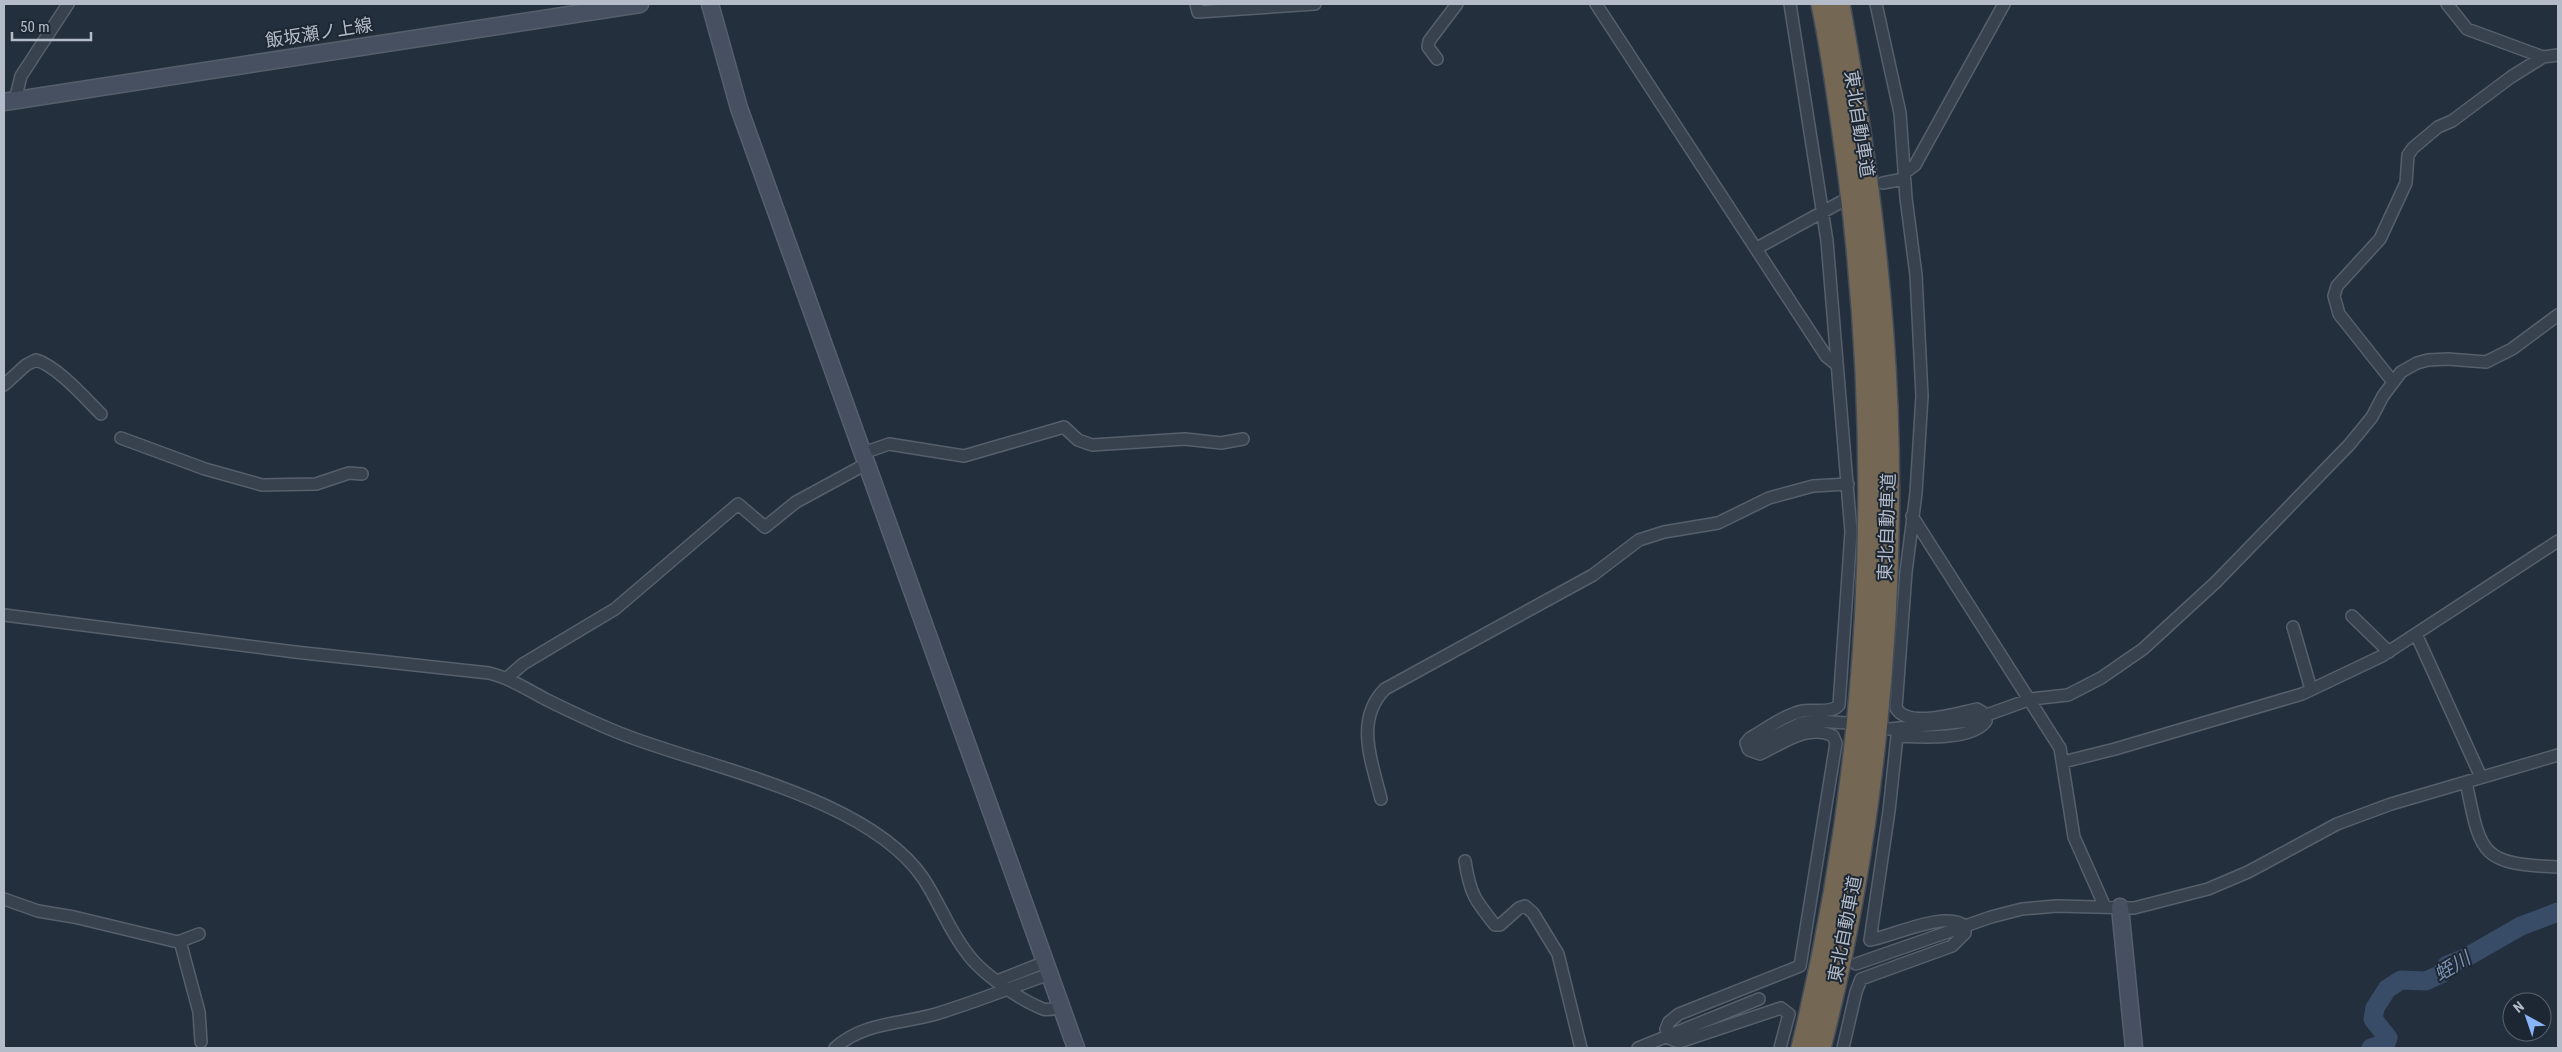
<svg xmlns="http://www.w3.org/2000/svg" width="2562" height="1052" viewBox="0 0 2562 1052" font-family="'Roboto Condensed','Noto Sans JP',sans-serif">
<style>
.lines{fill:none;stroke-linecap:round;stroke-linejoin:round}
.river{stroke:#394c67;stroke-width:19}
.street-casing{stroke:#565f6c;stroke-width:14}
.secondary-casing{stroke:#565f6c;stroke-width:19}
.highway-casing{stroke:#434c59;stroke-width:24}
.street{stroke:#38414e;stroke-width:11}
.secondary{stroke:#465061;stroke-width:16}
.highway{stroke:#746855;stroke-width:21}
.labels{text-anchor:middle;stroke-width:4;stroke-linejoin:round;paint-order:stroke}
.street-label{font-size:18px;fill:#b4bcc9;stroke:#1d2633}
.water-label{font-size:19px;font-style:italic;fill:#7c92b1;stroke:#1d2633}
</style>
<rect width="100%" height="100%" fill="#242f3e"/>
<g class="lines">
<path class="river" d="M2371,1048L2386,1043L2388,1038L2373,1019L2375,1008L2387,989L2401,980L2426,981L2441,974L2447,965L2465,958L2521,926L2558,912"/>
<defs>
<path id="street" d="M1196,4L1198,12L1315,4
M1596,4L1826,356L1837,365
M2447,4L2467,29L2543,57L2558,55
M1437,59L1428,47L1429,41L1457,4
M15,100L21,76L68,4
M1904,173L1915,165L2004,4
M1883,183L1904,179
M1757,248L1841,202
M2393,382L2339,314L2334,296L2337,286L2380,239L2406,183L2408,155L2413,148L2438,127L2452,121L2511,77L2543,57
M4,385L26,365L36,360C57,366 85,398 101,414
M121,438L205,469L262,485L316,484L349,473L362,474
M863,453L889,444L964,456L1064,427L1078,440L1092,445L1185,439L1221,443L1243,439
M1912,516L2060,748L2074,837L2105,907
M4,615L295,652L489,673C510,678 528,690 547,700C574,713 602,727 630,737C715,769 869,799 923,878C939,902 949,930 967,953C981,973 1020,1000 1043,1009C1049,1011 1056,1008 1061,1007
M2352,616L2389,652
M2293,627L2311,689
M2416,634L2481,777
M507,678L523,664L615,609L738,504L765,527L796,502L866,464
M1889,729L1970,721L2031,699L2068,695L2101,678L2143,649L2216,582L2349,445L2372,417L2383,396L2401,372L2417,363L2428,360L2448,359L2486,362L2512,349L2558,315
M1748,749L1801,723L1817,721L1847,723
M2063,762L2115,749L2302,694L2382,656L2558,541
M2466,782C2481,855 2480,864 2558,867
M1381,799C1372,762 1354,720 1385,689L1593,575L1639,540L1664,532L1718,523L1769,498L1813,486L1848,484
M1465,861C1470,894 1475,900 1495,925H1500L1519,908L1525,906L1533,913L1558,954L1581,1048
M4,899L38,911L74,917L178,942L199,934
M180,941L199,1012L201,1042
M1856,964L1991,917L2022,909L2057,906L2134,908L2208,889L2248,872L2337,824L2391,804L2558,755
M997,981L1045,962
M835,1048C863,1022 902,1024 936,1014C975,1002 1012,987 1050,974
M1638,1048L1759,999
M1780,1048L1789,1014L1781,1008L1679,1042L1671,1039L1666,1029L1669,1022L1679,1014L1800,966L1836,743L1833,736C1808,723 1782,744 1760,754L1749,750L1746,743L1750,738C1766,729 1784,715 1802,711C1813,709 1832,714 1839,705L1851,532L1827,241L1790,4
M1843,1048L1856,992L1861,979L1952,946L1965,933V926C1946,910 1893,936 1870,940L1889,811L1897,736C1919,737 1972,741 1986,721L1982,712L1977,709C1957,713 1908,729 1896,708L1906,572L1916,493L1922,396L1916,275L1906,198L1900,113L1876,4"/>
<path id="secondary" d="M710,4L739,108L1076,1048
M4,102L640,4
M2120,907L2134,1048"/>
<path id="highway" d="M1802,1048C1872,759 1886,472 1849,176C1841,119 1834,61 1822,4
M1820,1048C1872,845 1895,618 1887,408C1882,272 1863,137 1839,4"/>
</defs>
<use href="#street" class="street-casing"/>
<use href="#secondary" class="secondary-casing"/>
<use href="#highway" class="highway-casing"/>
<use href="#street" class="street"/>
<use href="#secondary" class="secondary"/>
<use href="#highway" class="highway"/>
</g>
<g class="labels">
<g class="street-label">
<text transform="translate(319 33) rotate(-9)" y="6">飯坂瀬ノ上線</text>
<text transform="translate(1859 124) rotate(81)" y="6">東北自動車道</text>
<text transform="translate(1887 527) rotate(-88)" y="6">東北自動車道</text>
<text transform="translate(1845 929) rotate(-79)" y="6">東北自動車道</text>
</g>
<g class="water-label">
<text transform="translate(2452 966) rotate(-31)" y="7">蛭川</text>
</g>
</g>
<rect width="2562" height="1052" fill="none" stroke="#b4bcc9" stroke-width="10"/>
<g transform="translate(2527 1017) rotate(320)"><circle r="24" fill="#1d2633" stroke="#59626f"/>
<path d="M0-4L9 19L0 12L-9 19Z" fill="#8ab4f8"/>
<text y="-8" font-size="14" font-weight="bold" text-anchor="middle" fill="#b4bcc9">N</text>
</g>
<path d="M12 32v8h79v-8" fill="none" stroke="#b4bcc9" stroke-width="2.5"/>
<text x="20" y="32" font-size="15" fill="#b4bcc9" stroke="#1d2633" stroke-width="4" paint-order="stroke">50 m</text>
</svg>
